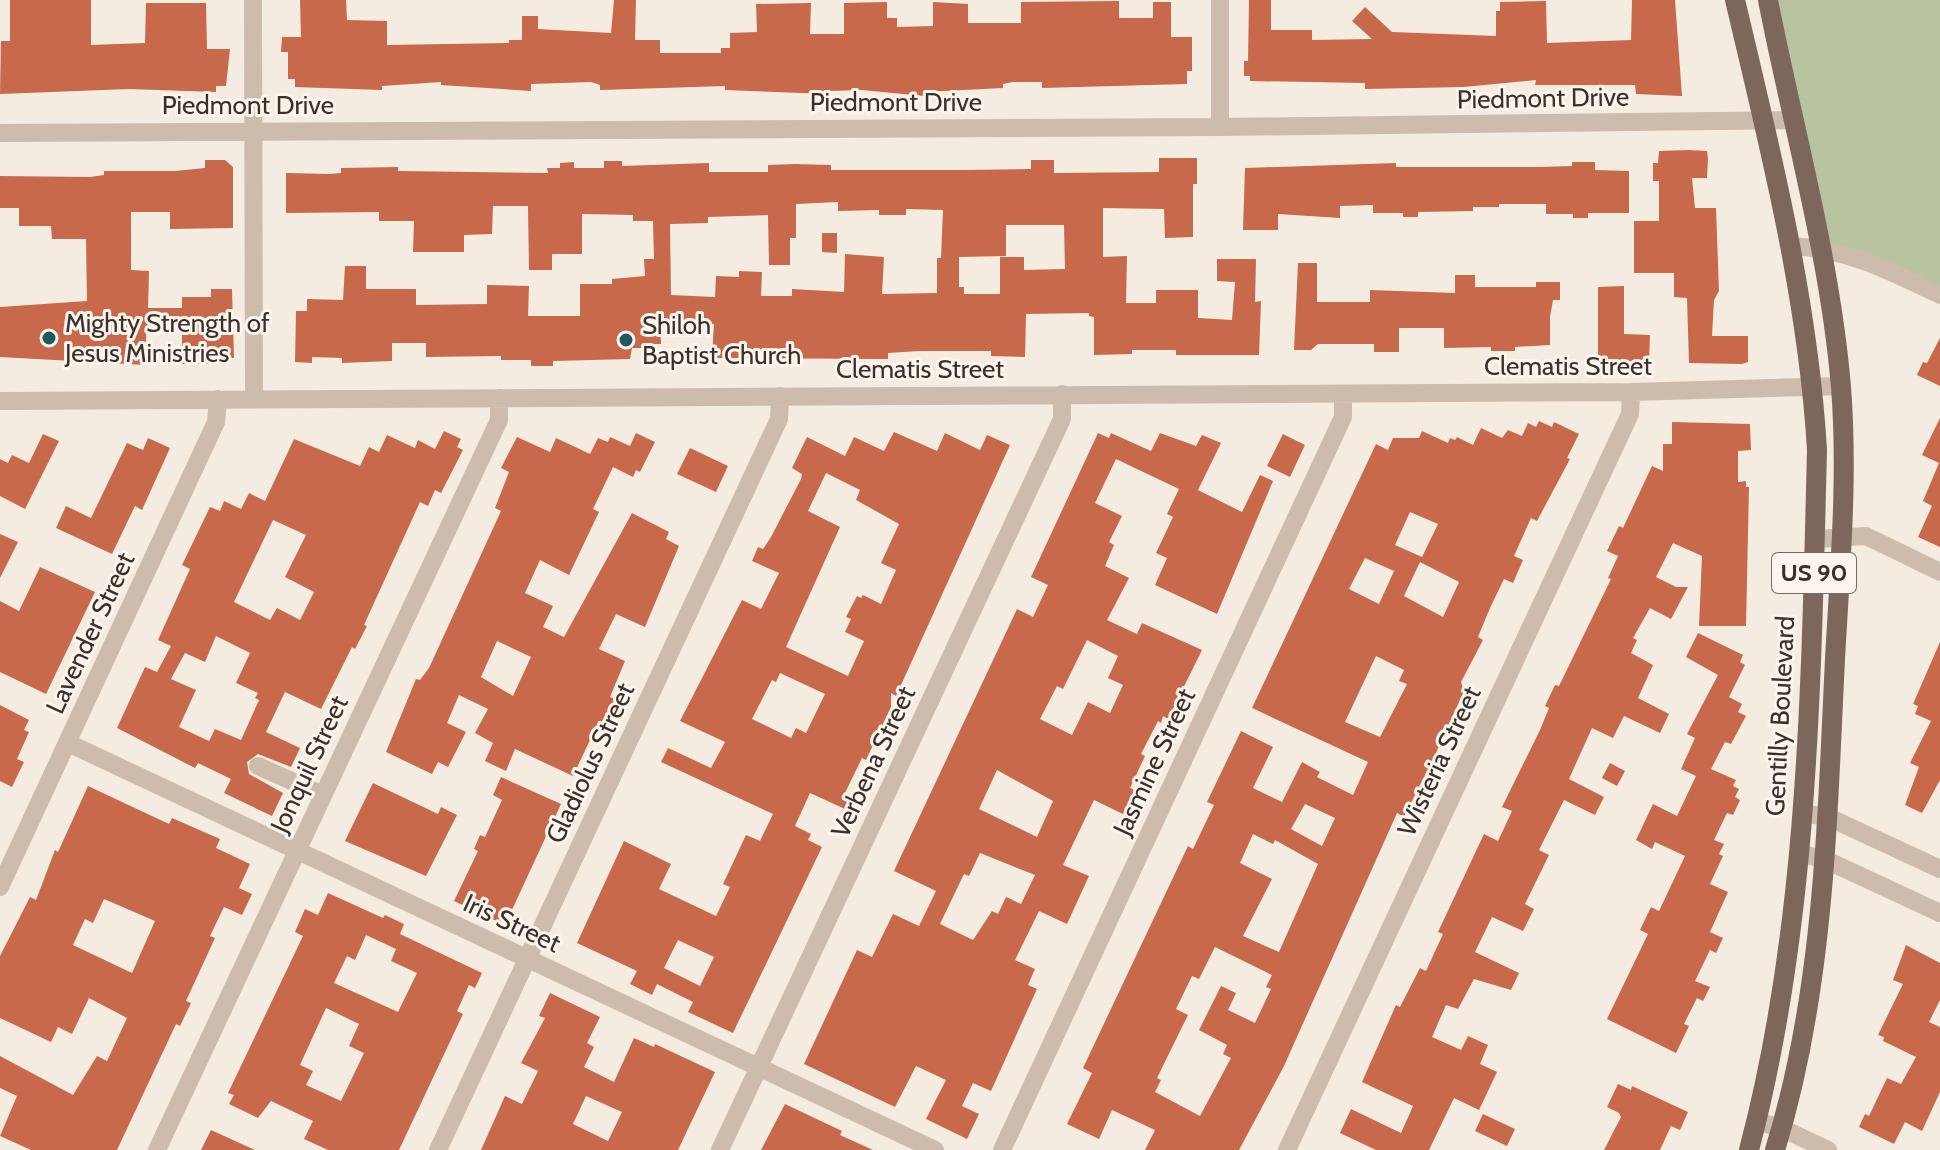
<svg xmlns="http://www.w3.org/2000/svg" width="1940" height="1150" viewBox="0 0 1940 1150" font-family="Cabin,sans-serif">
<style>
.park{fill:#b8c4a0}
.building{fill:#c8694b;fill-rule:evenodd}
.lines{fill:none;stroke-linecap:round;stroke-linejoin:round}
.minor{stroke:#cdbbac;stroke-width:18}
.major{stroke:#7d675c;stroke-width:20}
.poi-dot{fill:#1f5a5e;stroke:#fbf5ee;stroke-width:3}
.labels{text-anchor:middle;stroke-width:6;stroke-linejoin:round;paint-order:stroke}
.shield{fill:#fbf5ee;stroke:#756b66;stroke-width:2}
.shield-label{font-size:24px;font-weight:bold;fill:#3b302b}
.street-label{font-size:26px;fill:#3b302b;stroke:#fbf5ee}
.poi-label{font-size:26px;fill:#3b302b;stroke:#fbf5ee;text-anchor:start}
</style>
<rect width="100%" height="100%" fill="#f4ebe1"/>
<path class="park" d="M1768,0H1940V295L1821,247Z"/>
<path class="building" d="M10,0H91V45L145,43L146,3H206L207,49H230L226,86H216V92L129,89L0,94L1,41H10Z
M300,0H346L347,20L387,21V45L509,43V40H522V16H538V29L611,33L614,0H636L635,40H660V53H721V48H730V33L757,32L756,4L811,3L810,34H844V3L887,2V18H897V27L933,26V2L968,4V23H1021V2L1119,1V18H1153V2H1171V37H1192V71H1187V84L1042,88V82H1013L1003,84V88L924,92V96L862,90L827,91V94L725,90V86L600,90V85L591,82L531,84V91L441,85V82L382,86V90L295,87V79H288V52H281L282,37H301Z
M1249,0H1271V30H1312V40L1372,39L1352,21L1365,7L1392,32L1496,36V11H1500V2L1546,1L1547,43L1631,40L1632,0H1675L1682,96L1636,94L1635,85H1535L1536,80L1463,87L1365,89V83L1250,81V76H1244V61H1248Z
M1689,150L1707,151L1708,159L1707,178H1692L1695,208H1716L1719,291L1714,300L1712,336H1748V362L1742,364L1689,363L1687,298L1674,297V273H1634V221H1659V181H1653V163H1658L1659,151Z
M1159,158H1197V184H1193V237L1165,238L1164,209L1103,208V257L1127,256L1126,303H1156V290H1198V318L1232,320L1235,282L1217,281V259H1256L1255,302L1261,301L1259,355H1176V350H1132V354L1094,355V317L1089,316V313L1026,314L1025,357L991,356V351H919L888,353V359L712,358L714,324L660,321L661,344H654V348H632L630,359L553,361V366H531V360H501V356L426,357V343H392V361L342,363V358L312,357V363L295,362L296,311H307V299L343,300L345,266H366V289H416V305L487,304V285L529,286L528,316H580V284H612V279L645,276L644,259H654L653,221H633V215L582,214V254H552V270H529L528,206H493L492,234L464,235V252H413L414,221H379V212L286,213V173L329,174L341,173V168L398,167V171L548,173L547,168H560V163L574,162V168H604V161H622V166L709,163V172H768V165L795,164L831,165V170H962L1031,169V160H1054V173L1159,172ZM838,202V211L879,210V215H906V209L943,210L941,258H937V293L882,294L884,257L845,254L844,292L792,289V296H761L762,272L739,271V277L716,276L715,297L671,295L670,224L708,223V217L768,215L769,265H790V238H796V204ZM1006,225H1064L1065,269L1024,270V257H1000V294H964V287H959V257L1006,256Z
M205,160H225L233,167V228L170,229V212H131V270L149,271L148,308H182V297H211V289H232L234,358H208V364H182V328L146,329V365L0,357V307L87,301L86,239H52L51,226H19V208H0V176L90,177L104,175V171H175L205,168Z
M1572,162H1595V170L1629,171V213H1588V218H1573V214H1546V204H1499V207H1473V211L1418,212V217H1403V213H1373V205L1340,206V218L1278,214V230H1243L1245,168L1396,163V167H1539L1572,166Z
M822,233H837V253L822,252Z
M1298,263H1317V302H1370V290L1455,293V275H1475V287H1536V282H1560V300H1553L1550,317V345L1515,347V351H1491V347L1444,348V328H1399V352H1374V344H1318L1311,350H1294Z
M1624,286V334L1650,335L1649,362H1598V287Z
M1940,338V386L1917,375L1923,362L1927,363Z
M1940,418V547L1918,537L1932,506L1923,501L1939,463L1922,455Z
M1539,421L1552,427L1554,422L1579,434L1567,458L1570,459L1537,521L1531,518L1514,556L1523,560L1513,583L1504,579L1490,608L1478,637L1483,640L1461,682L1464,691L1436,753L1404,817L1397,813L1284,1066L1239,1150H1145L1155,1130L1112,1110L1099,1139L1067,1124L1092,1073L1083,1068L1188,846L1193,849L1214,805L1207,802L1241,731L1273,747L1253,788L1282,802L1302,762L1320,772L1317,777L1353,795L1368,762L1252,708L1376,444L1388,450L1393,438H1419L1422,431L1448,443L1450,438L1455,440L1457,437L1473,445L1481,428L1502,438L1508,430L1522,436L1528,423L1536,427ZM1410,512L1438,524L1422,557L1395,545ZM1365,558L1394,571L1379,604L1349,589ZM1420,562L1459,582L1443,617L1404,596ZM1376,656L1404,670L1399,681L1407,684L1380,737L1345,722ZM1305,804L1335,818L1322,846L1291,829ZM1253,834L1273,844L1275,840L1318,864L1279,952L1243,936L1272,879L1240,863ZM1215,947L1272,975L1266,987L1271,989L1255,1023L1228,1010L1236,993L1221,986L1199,1030L1227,1045L1223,1054L1231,1058L1200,1116L1155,1092L1161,1080L1157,1078L1188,1015L1176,1009L1192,976L1199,979Z
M1672,422L1750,424L1751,450L1738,451V482L1746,481V487H1749L1746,626H1699L1702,556L1673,543L1656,577L1676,587H1688L1671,619L1650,608L1633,638L1637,640L1631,653L1653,665L1638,698L1669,714L1660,733L1624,716L1613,738L1592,728L1569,779L1604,797L1595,815L1564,800L1539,850L1549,855L1525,904L1534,909L1523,931L1492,917L1475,952L1519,973L1511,990L1474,979L1458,1009L1446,1005L1432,1037L1461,1050L1468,1036L1488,1045L1480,1064L1497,1072L1479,1110L1454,1098L1429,1150H1376L1340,1133L1351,1109L1401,1133L1413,1106L1362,1082L1396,1005L1400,1007L1420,968L1426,971L1443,934L1438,932L1484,834L1498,841L1512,811L1502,807L1540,730L1549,708L1545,706L1555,685L1559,686L1611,579L1608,578L1618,556L1607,551L1619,526L1623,528L1652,466L1663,471V444H1672Z
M444,431L461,439L457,447L463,450L441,493L435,490L428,506L420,502L364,625L367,626L355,649L352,647L321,709L285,692L266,732L300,748L291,767L258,754L247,762L249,774L283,793L272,816L224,793L231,779L198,763L195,768L117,728L145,667L157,672L171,646L158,640L190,569L182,565L210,507L220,511L224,501L241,509L249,493L265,501L294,439L360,466L369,447L379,452L387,435L415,448L418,440L435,449ZM273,520L306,535L285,577L314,592L300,620L277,608L270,620L234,602ZM216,636L250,653L236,683L258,693L255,698L259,700L241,740L215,729L209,741L179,727L196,690L171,679L185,653L205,662Z
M894,432L937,451L945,433L980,450L987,435L1010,445L896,696L891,693V707L866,760L862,758L845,793L851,796L845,809L810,793L795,826L811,834L808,840L822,847L733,1033L688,1012L693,1002L657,984L652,995L630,984L637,971L577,943L624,841L671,864L659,889L716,916L730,887L723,884L746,835L760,841L773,814L661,762L668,748L711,768L725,742L680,721L742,600L761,609L779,573L752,561L758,547L763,549L771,537L801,479L802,474L792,468L807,437L845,456L854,437L884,451ZM826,473L860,490L856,500L899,524L881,563L896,570L881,604L863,595L861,598L857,596L846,617L851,619L845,632L864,641L848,676L786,647L840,527L808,511ZM780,673L825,694L806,733L796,728L791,738L752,719L772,680L776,682ZM678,940L714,957L700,986L664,968Z
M636,433L655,442L640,472L636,470L633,477L613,467L593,509L599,512L569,575L540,560L525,593L553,606L543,627L564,637L632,513L669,532L666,539L679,546L645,627L616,614L599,649L625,661L610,697L618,700L607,724L599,721L573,776L515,749L506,771L485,761L493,743L475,733L488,709L459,695L447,723L466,732L448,767L438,762L432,774L386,752L416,679L420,680L429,668L501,511L495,508L509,472L501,468L517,437L550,452L556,438L590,454L598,438L608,442L610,437L630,446ZM497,641L531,657L513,696L481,677Z
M1098,433L1109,438L1111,433L1151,451L1160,433L1196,446L1202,435L1221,443L1198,490L1242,512L1260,475L1273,481L1217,614L1155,585L1167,558L1156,553L1173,517L1167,514L1179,489L1116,459L1095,503L1122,516L1109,542L1114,545L1105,566L1129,578L1107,620L1137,634L1142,623L1202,650L1168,719L1163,716L1161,723L1158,721L1141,754L1145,756L1130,788L1135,790L1123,814L1094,800L1063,865L1089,876L1067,924L1039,911L1015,960L1035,969L1028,985L1037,989L991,1091L973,1083L962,1106L979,1114L967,1139L926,1119L946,1080L916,1066L895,1107L804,1064L857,950L872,957L893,914L919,926L936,891L894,871L1017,609L1033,617L1048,585L1031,577ZM1087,640L1118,656L1108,678L1123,685L1110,713L1088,702L1072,735L1040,719L1057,686L1063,689ZM997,770L1053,801L1037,837L979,809ZM980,853L1035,875L1021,904L1006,897L998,914L992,911L973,940L940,924L964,874L969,876Z
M43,434L59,441L25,509L0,496V459L8,463L12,455L29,463Z
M1283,434L1305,445L1290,477L1267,466Z
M148,438L170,448L142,510L135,506L112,554L56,528L66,506L91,518L127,443L143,450Z
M690,448L728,466L716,492L677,474Z
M0,534L18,542L0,578Z
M40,567L95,592L46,694L0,672V601L19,611Z
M1698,633L1743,655L1740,662L1745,665L1729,697L1742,704L1738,712L1746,716L1731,744L1725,742L1711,769L1736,780L1733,786L1739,789L1735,797L1740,800L1733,815L1727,813L1714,840L1724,844L1719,854L1723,856L1710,884L1728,892L1710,932L1723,938L1716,953L1710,950L1695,981L1710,987L1703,1001L1697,998L1684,1024L1689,1026L1676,1053L1607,1019L1648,934L1640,930L1651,907L1659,911L1685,856L1655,842L1652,849L1636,840L1653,804L1677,816L1696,776L1681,769L1695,738L1687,734L1718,675L1686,657Z
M1940,642V780L1922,813L1905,805L1919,767L1910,763L1931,721L1915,714L1918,706L1913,704Z
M0,705L29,720L24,730L29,732L17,759L24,762L12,787L0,781Z
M1610,763L1625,771L1617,786L1602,778Z
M501,777L561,804L505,925L454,901L478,851L474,849L480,835L485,837L502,800L493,795Z
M373,783L438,814L441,807L457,815L426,876L345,841Z
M88,786L169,824L172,818L220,839L216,848L250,864L239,888L252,894L242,915L224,907L210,936L215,938L186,1001L191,1003L180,1026L176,1024L117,1150H31L0,1136L17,1096L0,1088V1056L73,1095L97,1056L107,1061L127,1018L89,998L72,1034L58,1027L51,1042L0,1018V956L30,897L36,900L55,850L58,852ZM104,899L155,921L132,973L73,945L85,919L93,923Z
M328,893L383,918L385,915L404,924L400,934L482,973L475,988L469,985L457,1011L463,1014L399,1150H328L304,1139L313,1121L271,1101L258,1118L229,1104L234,1095L228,1093L303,936L295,932L305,909L318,915ZM366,935L396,949L391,961L417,973L398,1012L334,983L347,956L355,960ZM326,1008L359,1024L349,1046L364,1053L341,1101L306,1085L313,1071L300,1065Z
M1906,945L1940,963V1000L1929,1022L1940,1027V1092L1922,1131L1905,1122L1894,1144L1859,1127L1865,1114L1869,1116L1887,1078L1901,1084L1916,1057L1883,1041L1884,1037L1878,1035L1903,984L1893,980Z
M550,993L600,1017L587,1043L594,1047L584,1067L614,1082L634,1038L654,1047L655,1044L715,1072L678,1150H481L505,1096L522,1104L538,1071L521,1063L545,1018L539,1016ZM586,1096L622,1112L608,1141L573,1124Z
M1618,1084L1631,1090L1632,1086L1688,1112L1680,1130L1671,1126L1660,1150H1604L1621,1117L1619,1113L1607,1107Z
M785,1104L842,1131L840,1135L873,1150H761Z
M1483,1114L1515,1129L1507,1146L1475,1131Z
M211,1130L255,1150H201Z"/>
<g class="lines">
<path class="minor" d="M253,0L254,398
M1220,0V127
M0,133L1220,127L1791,120
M1790,246C1846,248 1890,271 1940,295
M0,401L1631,392L1841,386
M1815,539L1866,536L1940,572
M68,743L935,1150
M258,766L323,795
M1802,813L1828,817L1940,869
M1799,853L1826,860L1940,913
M0,887L216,422L218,399
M1756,1121L1781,1128L1828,1150
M157,1150L499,420V398
M438,1150L779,419L780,396
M720,1150L1062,419V394
M1002,1150L1343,417V394
M1287,1150L1630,414L1631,392"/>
<path class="major" d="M1735,0C1770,148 1808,298 1817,450C1811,684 1809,923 1749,1150
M1768,0C1793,128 1830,256 1841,387C1848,477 1840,568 1835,659C1827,824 1824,991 1775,1150"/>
</g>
<g class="poi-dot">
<circle cx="49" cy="338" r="8"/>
<circle cx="626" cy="340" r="8"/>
</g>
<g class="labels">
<rect class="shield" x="1772" y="553" width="84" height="40" rx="6"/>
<g class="shield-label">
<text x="1814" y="581">US 90</text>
</g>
<g class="street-label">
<text transform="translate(1543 98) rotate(-1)" y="9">Piedmont Drive</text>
<text x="896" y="111">Piedmont Drive</text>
<text x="248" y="114">Piedmont Drive</text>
<text x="1568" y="375">Clematis Street</text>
<text x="920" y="378">Clematis Street</text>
<text transform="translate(90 633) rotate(-65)" y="9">Lavender Street</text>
<text transform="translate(1780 716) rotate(-87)" y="9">Gentilly Boulevard</text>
<text transform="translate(1439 761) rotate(-65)" y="9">Wisteria Street</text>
<text transform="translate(873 762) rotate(-65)" y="9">Verbena Street</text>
<text transform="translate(1154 762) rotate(-65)" y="9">Jasmine Street</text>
<text transform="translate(590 763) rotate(-65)" y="9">Gladiolus Street</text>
<text transform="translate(309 764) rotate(-65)" y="9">Jonquil Street</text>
<text transform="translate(512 923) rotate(25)" y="9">Iris Street</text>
</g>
<g class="poi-label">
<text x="65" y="332">Mighty Strength of<tspan x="65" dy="30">Jesus Ministries</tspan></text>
<text x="642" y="334">Shiloh<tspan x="642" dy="30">Baptist Church</tspan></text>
</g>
</g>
</svg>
